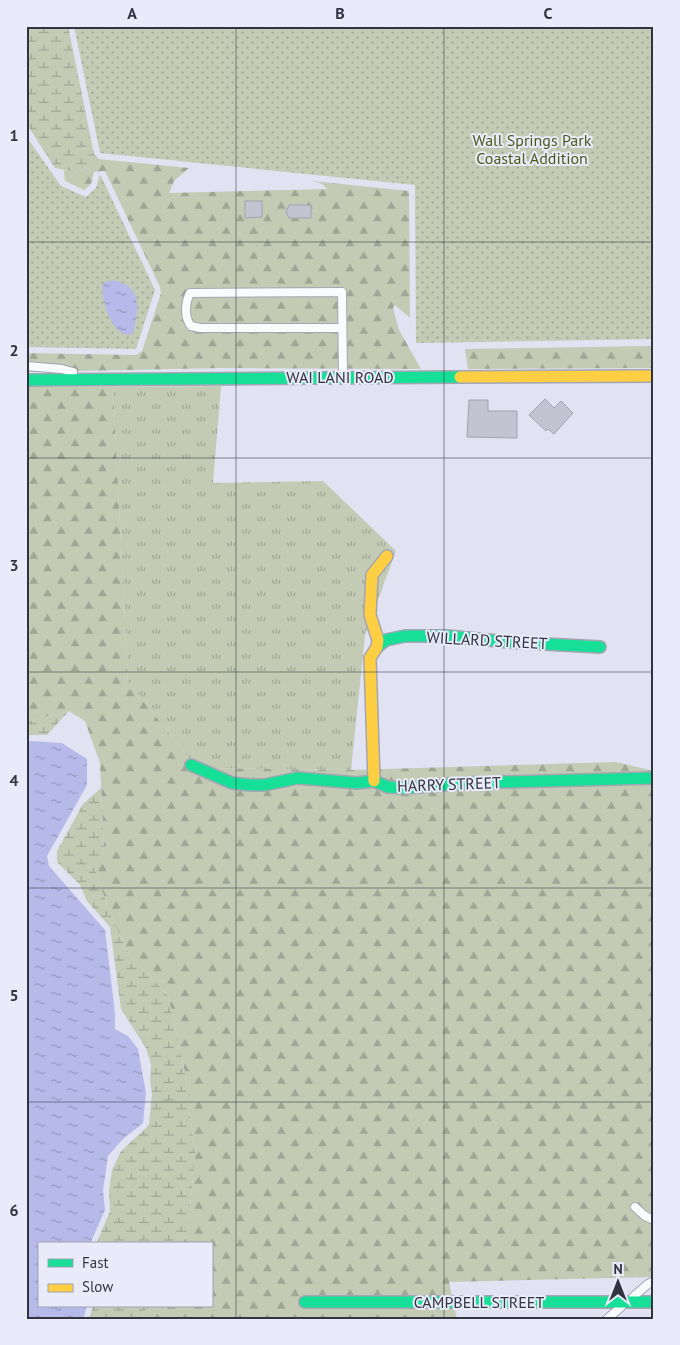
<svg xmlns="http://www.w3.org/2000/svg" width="680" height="1345" viewBox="0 0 680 1345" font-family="'PT Sans',sans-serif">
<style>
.grass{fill:url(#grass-tufts)}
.forest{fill:url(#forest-firs)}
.wetland{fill:url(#wetland-marsh)}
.park{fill:url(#park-dots)}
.water{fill:url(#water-ripples)}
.building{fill:#c3c4d2;stroke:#a1a2af}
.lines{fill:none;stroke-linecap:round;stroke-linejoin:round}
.lane-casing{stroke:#a4a5b2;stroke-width:10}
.fast-casing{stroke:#a4a5b2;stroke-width:14}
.slow-casing{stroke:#a4a5b2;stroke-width:14}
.lane{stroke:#fafbfd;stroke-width:8}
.fast{stroke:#16e098;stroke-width:11}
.slow{stroke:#ffcf43;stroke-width:11}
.grid{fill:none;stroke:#323442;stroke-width:1;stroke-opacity:0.55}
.labels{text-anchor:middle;stroke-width:4;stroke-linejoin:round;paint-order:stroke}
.park-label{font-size:16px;fill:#4d5a17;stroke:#e9ebfa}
.street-label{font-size:16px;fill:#323442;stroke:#e9ebfa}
.neatline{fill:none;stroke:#323442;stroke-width:2}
.grid-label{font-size:16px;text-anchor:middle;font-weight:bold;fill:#323442}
</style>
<defs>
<pattern id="grass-tufts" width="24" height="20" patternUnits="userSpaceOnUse" patternTransform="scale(1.25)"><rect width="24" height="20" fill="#c3cbb5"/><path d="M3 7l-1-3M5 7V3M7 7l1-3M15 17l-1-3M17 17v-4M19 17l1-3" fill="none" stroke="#9fa695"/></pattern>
<pattern id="forest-firs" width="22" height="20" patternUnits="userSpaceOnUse" patternTransform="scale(1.25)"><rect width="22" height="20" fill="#c3cbb5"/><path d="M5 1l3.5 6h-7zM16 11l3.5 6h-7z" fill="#9fa695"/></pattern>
<pattern id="wetland-marsh" width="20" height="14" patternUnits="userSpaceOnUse" patternTransform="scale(1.25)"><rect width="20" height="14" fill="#c3cbb5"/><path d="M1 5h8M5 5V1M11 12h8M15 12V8" fill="none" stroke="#9fa695"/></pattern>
<pattern id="park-dots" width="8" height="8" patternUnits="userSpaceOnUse" patternTransform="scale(1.25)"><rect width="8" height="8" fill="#c3cbb5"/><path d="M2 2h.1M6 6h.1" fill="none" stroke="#9fa695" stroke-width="1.8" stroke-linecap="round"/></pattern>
<pattern id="water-ripples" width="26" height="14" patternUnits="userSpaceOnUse" patternTransform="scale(1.25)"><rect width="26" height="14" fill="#b6bae8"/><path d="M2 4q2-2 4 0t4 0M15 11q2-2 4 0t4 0" fill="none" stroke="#9598be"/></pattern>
</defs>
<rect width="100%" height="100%" fill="#e1e3f2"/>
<path class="grass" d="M221,386L213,483L323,481L396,551L365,635L351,770L197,768L128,682L113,387Z"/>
<path class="forest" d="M99,159L189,168L174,181L169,193L327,189L322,184L312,181L409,191L410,318L395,305L393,308L399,330L421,369L223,368L26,372V353L136,355L142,351L161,293L160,287L105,171L94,172L91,184L84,190L65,181L64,170L74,172L99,166Z
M654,346V368L468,369L465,349Z
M26,387H113L128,682L197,768L351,770L616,762L654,771V1277L449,1282L457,1319H142L147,1306H211V1244H181L188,1232L195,1153L185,1073L168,995L129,954L115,925L99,883L94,866L104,853L100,763L85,721L69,711L26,722Z"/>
<path class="wetland" d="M26,26H68L94,154L99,159V166L74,172L55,168L26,123Z
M69,711L47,735H26V722Z
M101,788L104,853L94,866L99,883L115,925L129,954L168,995L185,1073L195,1153L188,1232L181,1244H96L110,1211L109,1191L112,1170L121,1151L146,1128L149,1124L152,1094L150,1080L151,1065L146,1048L121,1009L110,927L87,901L80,885L57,862V851L83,804Z
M93,1306H147L142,1319H89Z"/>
<path class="park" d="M74,26H654V339L416,343L415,185L100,153Z
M26,136L61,186L86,197L96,188L100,174L155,290L136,349L26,347Z"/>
<path class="water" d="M113,280C144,287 138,307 134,330L132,334C113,340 99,297 103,283Z
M31,741L62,743L87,759V785L47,856L49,866L105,930L115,1013V1029L128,1036L138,1049L146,1093L143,1123L123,1139L108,1156L103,1190L105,1210L90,1244H39V1306H87L83,1319H26V742Z"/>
<path class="building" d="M245,201H262V217L245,218Z
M289,205H311V218H289L286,212Z
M545,399L554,408L561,401L573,413L554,434L548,429L546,431L529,415Z
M469,400H488V411H517V438L467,437Z"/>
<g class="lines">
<defs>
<path id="lane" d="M342,328H200L191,326C184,317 185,303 190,293L342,292L343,377
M26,366L62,369L73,372
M635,1207L645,1216L654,1220
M633,1297L648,1284L654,1281
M607,1319L621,1307"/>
<path id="fast" d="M26,380L460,377
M377,647L386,640L405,636H447L508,642L600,647
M191,765L232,783L251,785H264L298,778L357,783L374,781L388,787L405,788L467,783L654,778
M305,1302H654"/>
<path id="slow" d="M460,377L654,376
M374,781L370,658L377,647L378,640L370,615L372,575L387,556"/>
</defs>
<use href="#lane" class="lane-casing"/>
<use href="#fast" class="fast-casing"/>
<use href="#slow" class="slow-casing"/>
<use href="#lane" class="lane"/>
<use href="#fast" class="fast"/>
<use href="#slow" class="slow"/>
</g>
<path class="grid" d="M236,26V1319M444,26V1319M26,242H654M26,458H654M26,672H654M26,888H654M26,1102H654"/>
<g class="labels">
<g class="park-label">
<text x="532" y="146">Wall Springs Park<tspan x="532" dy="18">Coastal Addition</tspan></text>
</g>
<g class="street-label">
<text x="340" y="383">WAI LANI ROAD</text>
<text transform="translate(487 640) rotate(3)" y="6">WILLARD STREET</text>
<text transform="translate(449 784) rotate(-2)" y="6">HARRY STREET</text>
<text x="479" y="1308">CAMPBELL STREET</text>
</g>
</g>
<rect width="680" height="1345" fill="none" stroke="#e9ebfa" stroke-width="55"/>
<rect x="38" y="1242" width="175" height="65" fill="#e9ebfa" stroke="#a0a2b0"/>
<rect x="48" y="1259" width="25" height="8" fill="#16e098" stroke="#a0a2b0"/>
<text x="82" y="1268" font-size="15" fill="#323442">Fast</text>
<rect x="48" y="1284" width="25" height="8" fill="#ffcf43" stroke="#a0a2b0"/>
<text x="82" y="1292" font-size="15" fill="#323442">Slow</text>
<g transform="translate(618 1282)" stroke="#e9ebfa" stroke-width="4" paint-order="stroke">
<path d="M0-4L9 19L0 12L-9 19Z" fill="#323442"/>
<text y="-8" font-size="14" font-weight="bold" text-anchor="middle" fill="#323442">N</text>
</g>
<rect x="28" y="28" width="624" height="1290" class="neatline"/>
<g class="grid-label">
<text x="132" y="19">A</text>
<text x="340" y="19">B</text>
<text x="548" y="19">C</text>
<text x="14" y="141">1</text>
<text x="14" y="356">2</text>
<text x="14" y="571">3</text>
<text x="14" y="786">4</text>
<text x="14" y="1001">5</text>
<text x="14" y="1216">6</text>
</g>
</svg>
